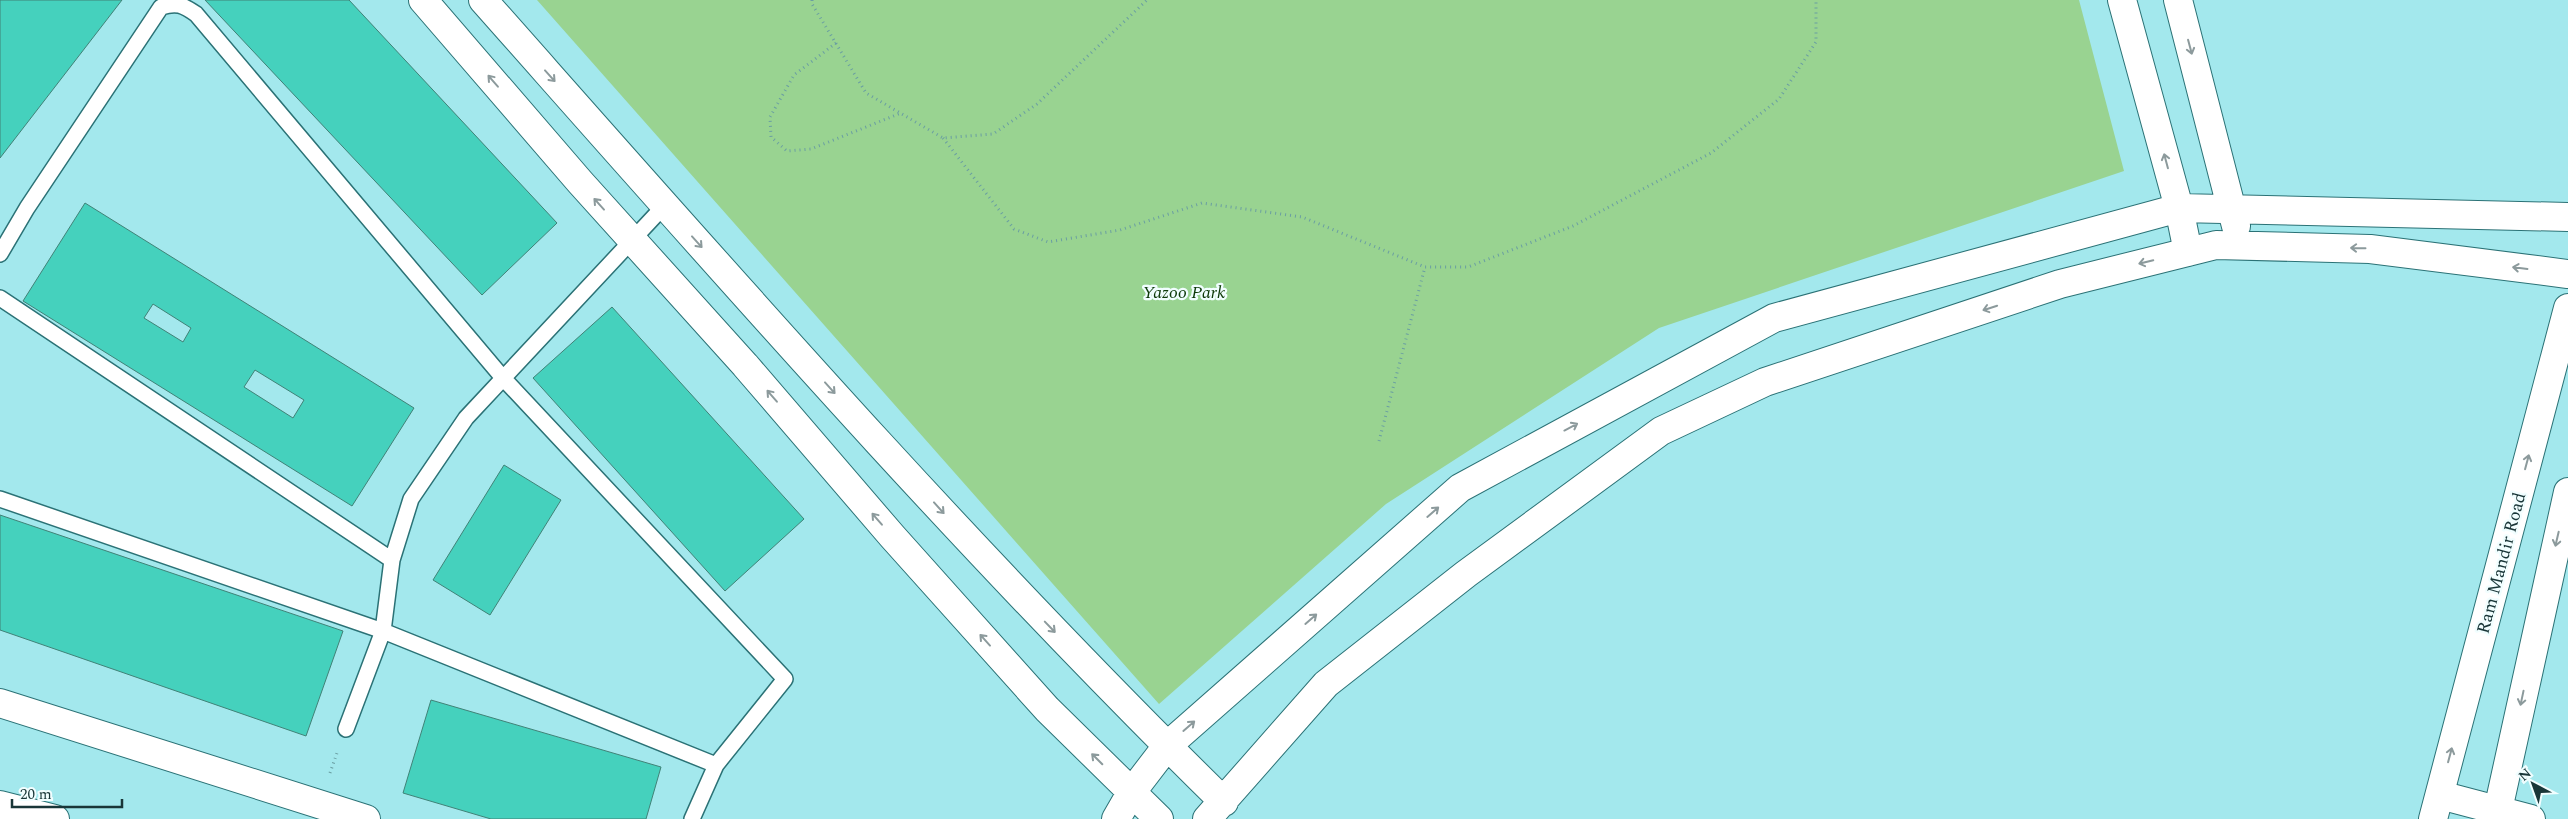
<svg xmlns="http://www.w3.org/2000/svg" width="2568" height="819" viewBox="0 0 2568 819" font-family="Spectral,serif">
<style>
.green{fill:#99d391}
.building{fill:#45d1bd;stroke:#408277;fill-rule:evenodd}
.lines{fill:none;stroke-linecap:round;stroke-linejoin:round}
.service-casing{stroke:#2b7276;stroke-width:18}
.minor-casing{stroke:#2b7276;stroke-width:30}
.tertiary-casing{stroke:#2b7276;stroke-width:30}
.secondary-casing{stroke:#2b7276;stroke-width:30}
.path{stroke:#6a9ea2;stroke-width:3;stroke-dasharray:1 4;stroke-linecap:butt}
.service{stroke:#fff;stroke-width:15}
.minor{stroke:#fff;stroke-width:28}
.tertiary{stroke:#fff;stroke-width:28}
.secondary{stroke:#fff;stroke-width:28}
.oneway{stroke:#8c9a9c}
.labels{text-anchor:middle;stroke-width:4.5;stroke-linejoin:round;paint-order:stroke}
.park-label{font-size:18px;font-style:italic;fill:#0d3a08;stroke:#f1feff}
.street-label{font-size:18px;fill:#193638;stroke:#f1feff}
</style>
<rect width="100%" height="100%" fill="#a3e8ed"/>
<path class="green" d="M537,0H2079L2124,171L1659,328L1386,504L1159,704Z"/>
<path class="building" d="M0,0H122L0,158Z
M205,0H349L557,223L482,295Z
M85,203L414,408L352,506L23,301ZM153,304L191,328L183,342L144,318ZM255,370L304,400L293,418L244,387Z
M612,307L804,519L725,591L533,378Z
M504,465L561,500L490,615L433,580Z
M0,515L343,631L306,736L0,630Z
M431,700L661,767L646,819H491L403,793Z"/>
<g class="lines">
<defs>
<path id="service" d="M0,254L27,208L161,7C177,2 183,5 196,14L503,378L785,679L716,765L383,631L0,499
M0,298L392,560
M346,729L383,631L392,560L411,499L466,418L665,205
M692,819L716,765"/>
<path id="minor" d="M0,703L366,819
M2440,795L2531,819"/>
<path id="tertiary" d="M423,0L580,182L745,365L892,536L1047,709L1159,819
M483,0C724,272 964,547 1224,802
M2122,0L2179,208L2188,252
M2178,0L2236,226
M0,805L55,819
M1116,819L1131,793L1167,746L1460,488L1774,318L2179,208L2568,217
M1207,819L1326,684L1466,574L1661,431L1765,382L2060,284L2216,245L2370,249L2568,274"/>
<path id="secondary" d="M2433,819L2568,308
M2496,819L2568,492"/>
</defs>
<use href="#service" class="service-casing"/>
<use href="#minor" class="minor-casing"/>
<use href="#tertiary" class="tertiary-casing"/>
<use href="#secondary" class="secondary-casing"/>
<path class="path" d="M812,0V4L866,93L943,138L993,134L1037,104L1147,0
M836,43L794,75L770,117L771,137L787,151L811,149L901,113
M943,138L1014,229L1048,242L1120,230L1202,203L1302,217L1425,267H1468L1573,226L1711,153L1779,99L1816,42V0
M1379,441L1425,267
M330,773L337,753"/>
<use href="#service" class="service"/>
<use href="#minor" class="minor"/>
<use href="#tertiary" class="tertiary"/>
<use href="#secondary" class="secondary"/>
</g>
<defs><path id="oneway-shaft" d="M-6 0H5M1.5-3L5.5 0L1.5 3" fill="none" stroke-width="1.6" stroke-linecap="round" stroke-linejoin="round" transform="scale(1.25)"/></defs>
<g class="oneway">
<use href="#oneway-shaft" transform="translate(2190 47) rotate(75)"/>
<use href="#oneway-shaft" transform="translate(550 76) rotate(48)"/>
<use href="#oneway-shaft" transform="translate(493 81) rotate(-131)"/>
<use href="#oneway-shaft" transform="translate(2166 161) rotate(-105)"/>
<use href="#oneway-shaft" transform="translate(599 204) rotate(-132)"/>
<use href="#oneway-shaft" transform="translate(697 242) rotate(48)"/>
<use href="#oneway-shaft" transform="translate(2358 248) rotate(-179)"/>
<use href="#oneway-shaft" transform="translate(2146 262) rotate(166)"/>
<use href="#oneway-shaft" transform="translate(2520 268) rotate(-173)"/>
<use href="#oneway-shaft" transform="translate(1990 308) rotate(162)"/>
<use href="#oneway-shaft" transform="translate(830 388) rotate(48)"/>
<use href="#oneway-shaft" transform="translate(772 396) rotate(-131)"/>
<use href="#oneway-shaft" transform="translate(1571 427) rotate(-28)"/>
<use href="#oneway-shaft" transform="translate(2527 462) rotate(-75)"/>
<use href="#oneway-shaft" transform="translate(939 508) rotate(48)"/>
<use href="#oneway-shaft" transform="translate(1433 512) rotate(-41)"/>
<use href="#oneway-shaft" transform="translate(877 519) rotate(-131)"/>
<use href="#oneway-shaft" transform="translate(2557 539) rotate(103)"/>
<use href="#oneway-shaft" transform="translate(1311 619) rotate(-41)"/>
<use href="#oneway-shaft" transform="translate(1050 627) rotate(46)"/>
<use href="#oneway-shaft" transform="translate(985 640) rotate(-132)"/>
<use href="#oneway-shaft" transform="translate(2522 698) rotate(102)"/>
<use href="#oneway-shaft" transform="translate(1189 726) rotate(-41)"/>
<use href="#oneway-shaft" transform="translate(2450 755) rotate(-75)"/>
<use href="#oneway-shaft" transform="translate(1097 759) rotate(-135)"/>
</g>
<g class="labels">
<g class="park-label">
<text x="1184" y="298">Yazoo Park</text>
</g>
<g class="street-label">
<text transform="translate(2501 563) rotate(-75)" y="6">Ram Mandir Road</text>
</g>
</g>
<g transform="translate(2533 784) rotate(319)" stroke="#f1feff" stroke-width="4" paint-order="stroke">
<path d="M0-4L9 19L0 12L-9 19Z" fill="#193638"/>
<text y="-8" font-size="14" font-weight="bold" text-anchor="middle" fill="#193638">N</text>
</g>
<path d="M12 799v8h110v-8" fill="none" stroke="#193638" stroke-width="2.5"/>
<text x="20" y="799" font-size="15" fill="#193638" stroke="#f1feff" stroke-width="4" paint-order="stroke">20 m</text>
</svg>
